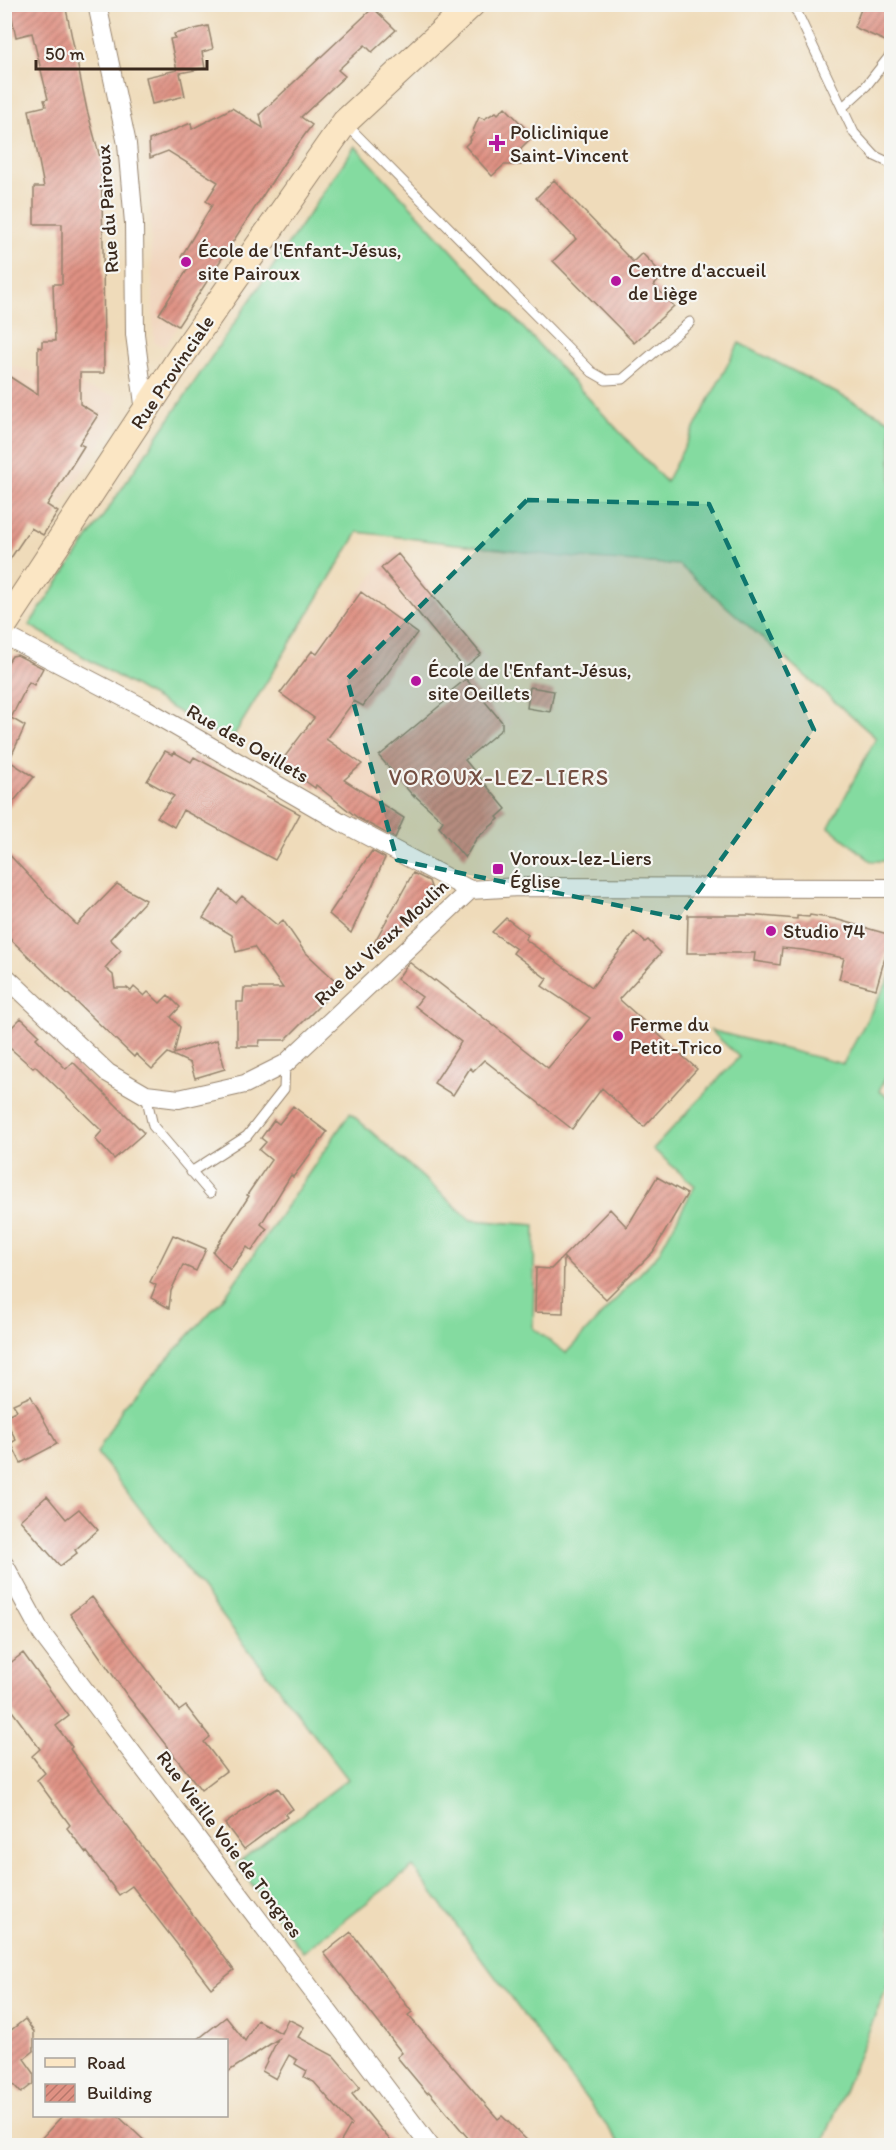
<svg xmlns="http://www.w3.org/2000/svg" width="896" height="2150" viewBox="0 0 896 2150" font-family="Itim,sans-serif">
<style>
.built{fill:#f1d5bd}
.grass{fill:#84dba0;stroke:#60825f;stroke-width:1.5}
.building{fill:url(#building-hatch)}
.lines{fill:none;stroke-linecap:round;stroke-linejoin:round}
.lane-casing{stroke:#95826c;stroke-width:11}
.street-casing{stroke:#95826c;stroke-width:20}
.secondary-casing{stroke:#95826c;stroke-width:28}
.lane{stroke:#fff;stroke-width:9}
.street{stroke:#fff;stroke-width:18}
.secondary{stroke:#fbe6c4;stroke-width:26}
.marked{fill:#0f766e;fill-opacity:0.2;stroke:#0f766e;stroke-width:4.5;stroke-dasharray:12 8;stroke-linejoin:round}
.poi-dot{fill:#b5179e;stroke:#f6f6f2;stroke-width:2}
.labels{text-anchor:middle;stroke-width:4.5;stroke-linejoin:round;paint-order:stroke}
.poi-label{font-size:20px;fill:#3b2a1e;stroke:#f6f6f2;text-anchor:start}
.street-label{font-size:20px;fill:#3b2a1e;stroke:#f6f6f2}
.quarter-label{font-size:22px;letter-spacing:1.5px;fill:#744e41;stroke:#f6f6f2}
</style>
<defs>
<pattern id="building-hatch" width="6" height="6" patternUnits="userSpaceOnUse" patternTransform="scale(1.5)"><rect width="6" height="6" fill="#df9183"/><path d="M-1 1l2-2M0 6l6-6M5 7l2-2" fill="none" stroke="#b6776b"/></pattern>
</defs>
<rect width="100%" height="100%" fill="#f6f6f2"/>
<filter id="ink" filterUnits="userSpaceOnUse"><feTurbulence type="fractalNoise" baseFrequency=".0167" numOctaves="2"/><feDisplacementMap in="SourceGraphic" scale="12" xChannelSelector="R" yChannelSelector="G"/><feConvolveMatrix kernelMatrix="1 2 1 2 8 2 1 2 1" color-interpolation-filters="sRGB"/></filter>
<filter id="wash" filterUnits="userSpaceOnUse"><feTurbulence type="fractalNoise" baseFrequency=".008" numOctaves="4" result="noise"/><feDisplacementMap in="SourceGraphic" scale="24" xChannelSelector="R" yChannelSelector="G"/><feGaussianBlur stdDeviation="1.35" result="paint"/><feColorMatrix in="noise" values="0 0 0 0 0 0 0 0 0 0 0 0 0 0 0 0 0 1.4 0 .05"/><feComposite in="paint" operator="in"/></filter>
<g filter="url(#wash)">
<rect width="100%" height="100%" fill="#efdbba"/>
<path class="built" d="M187,124L273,181L165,346L154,343L148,139Z
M4,363L58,380L117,396L112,426L62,503L5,463Z
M396,547L489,660L473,674L514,724L472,757L450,730L405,786L382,805L312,759L364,689L312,651Z"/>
<path class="grass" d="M355,146L666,482L739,343L891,421V861H871L829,827L876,738L679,565L565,557L358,532L230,742L29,625Z
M891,975V1066L879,1091L892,1099L891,1977L822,2145H621L413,1867L303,1952L236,1864L348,1779L97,1453L123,1407L226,1295L350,1113L471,1220L535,1225L533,1328L566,1353L658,1254L695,1186L653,1149L739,1057L710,1030L843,1064Z"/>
<g id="blocks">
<path class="building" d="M9,4H65L87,110L101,161L103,242L104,373H80V404L98,415L79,444L84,446L47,505L58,512L43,535L31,528L4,568V373L38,395V347L42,348V341H55L53,284H62V224H34V187H44L29,110L46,106L44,100L48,99L32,33L16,37Z
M863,4H891V27L885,41L854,27Z
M373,8L396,30L372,52L365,45L338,70L345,76L301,117L312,125L284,163L178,326L159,314L191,264L181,257L212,205L206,201L218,182L168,151L150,158L149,140L191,123L192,129L232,108L263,128L260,114Z
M208,26L213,49L202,52L205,68L180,73L185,96L152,104L146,77L177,70L170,39L175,38L174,34Z
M505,107L533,136L521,148V165H504L492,176L465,146L471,140L470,137L474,133L473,131L479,117L484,119L496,112L498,114Z
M554,180L633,262L642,253L664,276L654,285L674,306L634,343L553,261L576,239L536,198Z
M398,554L481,654L464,668L381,568Z
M361,592L417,633L363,706L354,701L326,739L362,764L344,780L404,818L395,838L358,818L316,785L315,788L280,763L314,718L280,693L312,651L317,654Z
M17,655L43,668L34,685L29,682L11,718L25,726L9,761L34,777L4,813V668L12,656Z
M466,679L502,722V729L465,760L506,809L497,817L499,819L476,839L465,858L439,827L443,821L414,795V797L379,756L449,698L446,695Z
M530,687L554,691L550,712L527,708Z
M165,751L173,755L174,752L191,762L194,757L300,814L275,860L183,810L174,827L157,817L174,796L147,781Z
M4,849L57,906L77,925L117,884L146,900L110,939L121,950L105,968L113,975L115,988H127L131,991L134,987L144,996L148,992L160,1003L168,995L180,1007L171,1017L180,1027L174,1054L217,1040L225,1069L195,1078L190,1063L168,1053L152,1069L136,1054L134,1057L4,933Z
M372,851L385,858L351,933L329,914Z
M413,873L429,881L432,890L417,912L372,952L370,950Z
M221,890L236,903L242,896L277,925L283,920L304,951L340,985L285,1040H260L259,1046H237V1002H243L244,988H283L254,947L236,952L232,935L203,918Z
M688,915H748L797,919V916L809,917L810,915L835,919L891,935V937L876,989L839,979L844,958L803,950L782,948L780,965L754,961L755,953H687Z
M506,918L528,935L525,939L592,987L634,932L645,942L648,940L661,953L619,999L697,1069L644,1127L602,1088L572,1129L484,1060L473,1071L470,1068L453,1095L434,1083L461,1042L415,1006L422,997L397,979L409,962L434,981L435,980L548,1068L590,1018L542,986L547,979L513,953L516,949L492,932Z
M21,1018L39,1035L36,1038L66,1069L73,1062L144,1133L114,1159L95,1139L102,1131L35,1066L33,1068L4,1043V1035Z
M293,1106L327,1132L293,1177L291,1175L261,1224L267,1229L252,1251L247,1247L230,1270L213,1252L249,1196L247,1195L271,1160L259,1150L266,1142L261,1138L274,1120L279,1124Z
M657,1177L687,1194L653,1252L606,1299L564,1258L563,1313L535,1312L536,1268L551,1269L610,1209L627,1227Z
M173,1235L206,1249L196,1271L183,1265L171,1291L169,1308L151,1298L156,1285L150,1282Z
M31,1396L57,1444L21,1463L11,1443L16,1440L4,1417L17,1410L13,1404Z
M47,1496L66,1519L79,1509L98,1530L75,1550L77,1553L60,1566L20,1520Z
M92,1597L179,1711L186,1706L210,1737L204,1742L226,1771L201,1790L126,1694L70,1614Z
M23,1653L69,1716L56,1726L72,1747L70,1749L234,1970L211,1988L132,1886L119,1895L87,1852L86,1853L67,1828L70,1825L37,1780L45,1773L32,1756L40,1749L4,1700V1668Z
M278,1788L293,1809L285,1814L287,1817L244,1849L225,1824L269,1792L270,1793Z
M351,1932L412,2012L408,2015L498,2119L502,2116L532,2145H474L429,2092L427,2093L397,2057L402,2053L324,1953Z
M226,2017L245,2041L257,2020L281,2033L288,2019L304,2027L298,2037L334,2056L360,2087L352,2094L394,2145H339L351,2124L314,2082L304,2077L307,2071L295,2064L297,2060L289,2055L276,2079L262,2071L278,2039L226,2073V2040H197Z
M25,2019L34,2032V2051L24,2059L34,2073V2083L21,2093L4,2073V2033L6,2034Z
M63,2115H117L149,2145H35Z"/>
</g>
</g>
<g filter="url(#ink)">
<use href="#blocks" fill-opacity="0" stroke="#95826c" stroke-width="1.5"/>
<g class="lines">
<defs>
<path id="lane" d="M793,4L854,133L875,156L892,164
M843,107L866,86L892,53
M346,124L592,372L606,380L623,379L690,322
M146,1095L153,1126L210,1193
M191,1172L247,1136L284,1089L285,1064"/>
<path id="street" d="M97,4L127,144L134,223L135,334L145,412
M4,635L144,708L341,822L470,890
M4,975L108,1073L146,1095L179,1099L245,1084L285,1064L470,890L519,887L892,888
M4,1564L42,1634L430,2146"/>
<path id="secondary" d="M4,625L182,355L345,122L472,4"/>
</defs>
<use href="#lane" class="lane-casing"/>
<use href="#street" class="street-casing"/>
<use href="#secondary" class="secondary-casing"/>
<use href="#lane" class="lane"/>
<use href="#street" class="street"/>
<use href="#secondary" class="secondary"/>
</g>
</g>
<path class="marked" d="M527,500L709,504L814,730L679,918L397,860L347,679Z"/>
<g class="poi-dot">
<path d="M494 134h6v6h6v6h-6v6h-6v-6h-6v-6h6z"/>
<circle cx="186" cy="262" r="6"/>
<circle cx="616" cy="281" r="6"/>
<circle cx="416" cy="681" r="6"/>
<rect x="492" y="863" width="12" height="12" rx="3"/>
<circle cx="771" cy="931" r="6"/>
<circle cx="618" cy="1036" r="6"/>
</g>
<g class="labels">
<g class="poi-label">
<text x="510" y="139">Policlinique<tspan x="510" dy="23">Saint-Vincent</tspan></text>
<text x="198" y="257">École de l'Enfant-Jésus,<tspan x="198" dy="23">site Pairoux</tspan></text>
<text x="628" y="277">Centre d'accueil<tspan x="628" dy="23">de Liège</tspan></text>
<text x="428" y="677">École de l'Enfant-Jésus,<tspan x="428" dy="23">site Oeillets</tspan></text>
<text x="510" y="865">Voroux-lez-Liers<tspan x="510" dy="23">Église</tspan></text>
<text x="783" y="938">Studio 74</text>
<text x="630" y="1031">Ferme du<tspan x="630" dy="23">Petit-Trico</tspan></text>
</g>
<g class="street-label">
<text transform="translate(107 209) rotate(-94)" y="7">Rue du Pairoux</text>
<text transform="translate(172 372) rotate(-56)" y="7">Rue Provinciale</text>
<text transform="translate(248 743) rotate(30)" y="7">Rue des Oeillets</text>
<text transform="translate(381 942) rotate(-43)" y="7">Rue du Vieux Moulin</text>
<text transform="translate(230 1844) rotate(53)" y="7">Rue Vieille Voie de Tongres</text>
</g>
<g class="quarter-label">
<text x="499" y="785">VOROUX-LEZ-LIERS</text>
</g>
</g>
<rect width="896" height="2150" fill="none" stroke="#f6f6f2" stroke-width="24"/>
<rect x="33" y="2039" width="195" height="78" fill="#f6f6f2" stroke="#aba49d" stroke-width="1.5"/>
<rect x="45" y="2058" width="30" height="9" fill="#fbe6c4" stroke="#aba49d" stroke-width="1.5"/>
<text x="87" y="2069" font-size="18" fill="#3b2a1e">Road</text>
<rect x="45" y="2084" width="30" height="18" fill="url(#building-hatch)" stroke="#aba49d" stroke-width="1.5"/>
<text x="87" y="2099" font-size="18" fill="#3b2a1e">Building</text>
<path d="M36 60v9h171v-9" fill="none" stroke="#3b2a1e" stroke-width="3"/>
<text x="45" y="60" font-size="18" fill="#3b2a1e" stroke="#f6f6f2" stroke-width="4.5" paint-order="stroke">50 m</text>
</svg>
